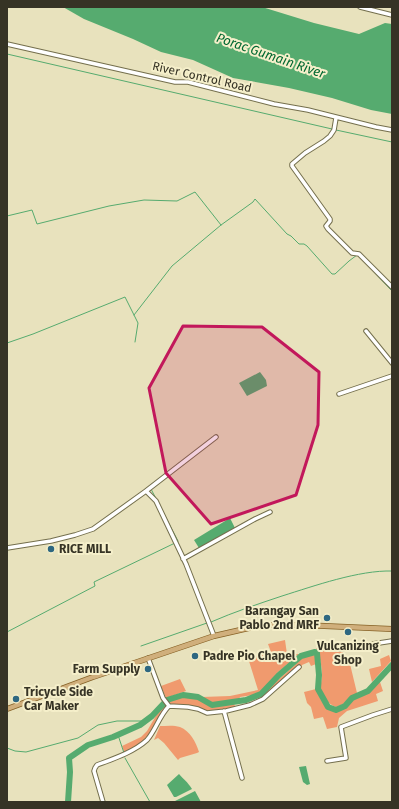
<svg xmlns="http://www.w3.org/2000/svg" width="399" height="809" viewBox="0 0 399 809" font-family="'Fira Sans',sans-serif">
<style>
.green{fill:#f09a6e}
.water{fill:#56ab6f}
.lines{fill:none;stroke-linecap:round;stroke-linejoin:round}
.stream{stroke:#56ab6f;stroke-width:1}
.river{stroke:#56ab6f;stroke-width:6}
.minor-casing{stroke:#746f4d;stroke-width:5.5}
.major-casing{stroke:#866125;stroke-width:6}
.minor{stroke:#fff;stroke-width:3.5}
.major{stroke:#d0af7c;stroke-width:4.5}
.marked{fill:#c2185b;fill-opacity:0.2;stroke:#c2185b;stroke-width:3;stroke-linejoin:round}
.poi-dot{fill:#2e6781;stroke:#f5efca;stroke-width:1.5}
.labels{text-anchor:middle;stroke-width:4;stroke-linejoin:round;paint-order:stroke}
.street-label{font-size:12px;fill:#363325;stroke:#f5efca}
.poi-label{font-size:12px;font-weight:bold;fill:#363325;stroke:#f5efca;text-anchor:start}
.water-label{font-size:13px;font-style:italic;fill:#006831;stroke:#f5efca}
</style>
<rect width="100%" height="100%" fill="#e8e2bd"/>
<path class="green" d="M285,640L287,654H299L277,673V676L259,694L240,697L239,699L213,703L202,697L230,696L258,690L248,658L271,652L268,644Z
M316,648L331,652H343L344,663L350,664L357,693L343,704L336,707C328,704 322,697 321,689C320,685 322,680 322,676C322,667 320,656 316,648Z
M314,654L316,655V664L311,666L309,662L302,665L301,669L264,697L267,691L277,681L295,665L301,658Z
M389,655L391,661L372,682L369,669L381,666L380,659Z
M180,679L186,691L166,698L161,686Z
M379,679L383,691L376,694L378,701L347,711L339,718L337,727L327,729L323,717L314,719L311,707L307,703L304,692L316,689L321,700L328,709L336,711L345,708L353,700L369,693Z
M183,697L196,699L213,706L234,703L236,710L208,713L198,708L171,707L168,702Z
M165,703L168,707L152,738L148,742L125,755L122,746L141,737L147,731L157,714Z
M160,726C166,726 174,725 180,727C190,731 196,742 199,752L197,753L180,758L178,760L164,743L158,738L154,740Z"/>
<path class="water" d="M63,7H262L314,23L359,34L385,23L392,24V114L371,110L332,98L289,88L233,78L193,60L161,52L133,39L84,19Z
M260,372L266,380L267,386L247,396L239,383Z
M230,518L235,528L199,548L194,540Z
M306,766L310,784L307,785L303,782L299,767Z
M179,774C184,780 187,781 192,789L176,797H174L167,785Z
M195,791L201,802H176L175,801Z"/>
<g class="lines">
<path class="stream" d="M7,54L332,129
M336,130L392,142
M7,216L32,210L37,224L109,206L144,200L177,201L195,192L221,225
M373,271L392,291
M134,315L172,266L221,225L253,202L255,199L287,234L291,236L299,244H304L307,246L332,274H335L349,261L357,255
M7,343L33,334L125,297L138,323L135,342
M151,489L178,541
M211,622C234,612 258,604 282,596C314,586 359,570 392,571
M7,632L95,586L94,582L175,543
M141,646L207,623
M118,735L124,753
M7,748L15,751L26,752L78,738L98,725L117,721H142L147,719
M125,758L150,802"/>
<path class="river" d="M68,802L70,772L69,758L88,745L113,737L140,725L152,716L167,700L183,695L198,697L212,705L246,700L261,694L279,675L301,656L315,652L317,653L319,675L318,689L328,707L336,710L345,706L352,698L368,691L392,665"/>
<defs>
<path id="minor" d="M360,7L392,15
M7,44L175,82H188L274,104L308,110L376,127L392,130
M336,118L334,130L330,136L324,141L305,153L292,164V166L330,219V221L326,226L328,229L352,253L359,254L392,287
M366,331L392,363
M339,394L392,376
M146,491L216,437
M7,548L51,541L75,535L93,529L146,491L156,501L186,564L214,636
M183,559L255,519L270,512
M340,649L392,641
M148,658L163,698L169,706
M224,711L242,778
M327,761L346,758L341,727L373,715L392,709
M103,802L94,771L95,768L97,765C113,759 134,752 147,740C156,730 159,716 169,706L188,707L198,709L207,713L226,711L250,705L263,699L299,667"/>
<path id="major" d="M7,709L93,677L214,636L262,625H302L392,629"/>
</defs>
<use href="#minor" class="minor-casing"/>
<use href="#major" class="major-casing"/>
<use href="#minor" class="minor"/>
<use href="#major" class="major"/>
</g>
<path class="marked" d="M183,326L262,327L319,372L318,425L296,495L211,524L166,473L149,388Z"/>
<g class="poi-dot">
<circle cx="51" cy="549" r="4"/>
<circle cx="327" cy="618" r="4"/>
<circle cx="348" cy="632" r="4"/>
<circle cx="195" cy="656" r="4"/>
<circle cx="148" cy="669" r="4"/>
<circle cx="16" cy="699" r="4"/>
</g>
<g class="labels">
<g class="street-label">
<text transform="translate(202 77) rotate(13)" y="4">River Control Road</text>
</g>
<g class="poi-label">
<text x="59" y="553">RICE MILL</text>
<text x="319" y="615" text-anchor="end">Barangay San<tspan x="319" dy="14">Pablo 2nd MRF</tspan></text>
<text x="348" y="650" text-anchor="middle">Vulcanizing<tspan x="348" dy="14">Shop</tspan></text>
<text x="203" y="660">Padre Pio Chapel</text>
<text x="140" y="673" text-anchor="end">Farm Supply</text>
<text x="24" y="696">Tricycle Side<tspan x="24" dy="14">Car Maker</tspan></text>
</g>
<g class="water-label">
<text transform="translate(271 55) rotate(19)" y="5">Porac Gumain River</text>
</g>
</g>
<rect width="399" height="809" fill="none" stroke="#363325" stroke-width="16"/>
</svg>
